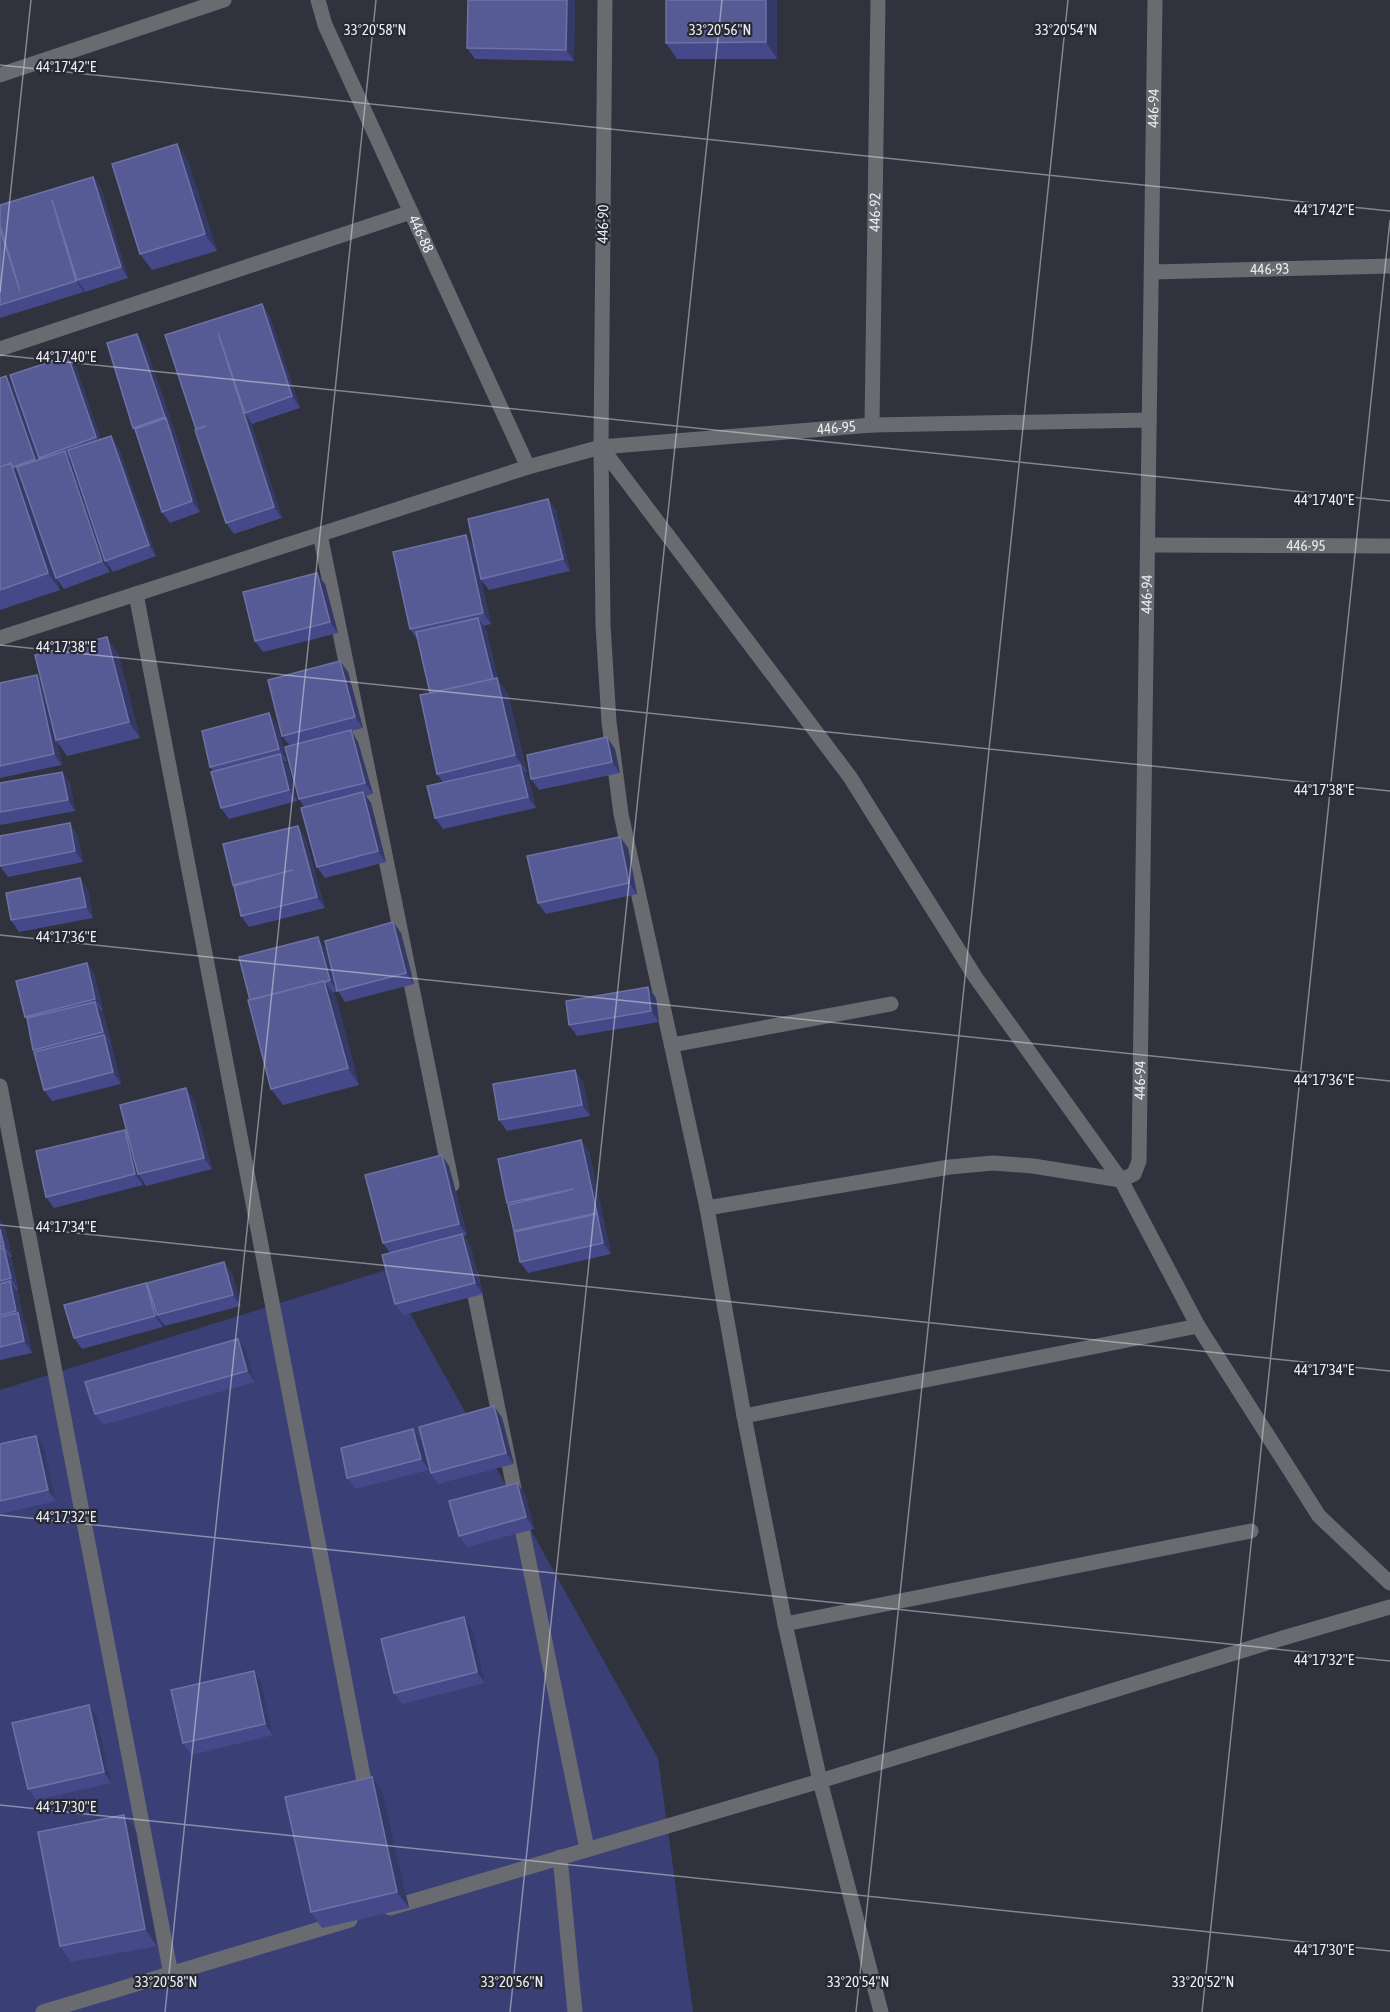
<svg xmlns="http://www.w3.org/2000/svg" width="1390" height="2012" viewBox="0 0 1390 2012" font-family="'Asap Condensed',sans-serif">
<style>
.green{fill:#3a3f75}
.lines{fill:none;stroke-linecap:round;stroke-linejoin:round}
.minor{stroke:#6a6b71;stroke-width:15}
.wall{fill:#45498a}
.shaded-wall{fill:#353966}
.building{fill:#565b95;stroke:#6e72a4;stroke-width:1.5}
.ticks{fill:none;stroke:#ebedf4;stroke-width:1.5;stroke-opacity:0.45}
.labels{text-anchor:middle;stroke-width:4.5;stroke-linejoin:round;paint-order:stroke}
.street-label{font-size:15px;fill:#ebedf4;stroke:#272832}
.ticks-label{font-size:15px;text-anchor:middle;fill:#ebedf4;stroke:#272832;stroke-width:4.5;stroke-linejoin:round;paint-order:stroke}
</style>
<rect width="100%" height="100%" fill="#30323d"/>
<path class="green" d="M386,1270L658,1758L693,2012H0V1390Z"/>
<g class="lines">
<g class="minor">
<path id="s1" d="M318,0L325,25L528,467"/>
<path d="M605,0L601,447L603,625L609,722L621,814L707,1208L744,1416L785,1624L820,1781L881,2012"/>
<path d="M0,75L224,0"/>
<path id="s2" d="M1152,272L1390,266"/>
<path d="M0,349L411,212"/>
<path id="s3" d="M872,425L878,0"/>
<path d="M601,447L850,777L976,978L1121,1180L1198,1326L1319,1516L1390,1583"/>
<path d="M320,534L452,1185"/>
<path id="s4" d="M1148,545L1390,546"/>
<path d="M136,594L367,1797"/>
<path id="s5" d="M0,638L528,467L601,447L872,425L1149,420"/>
<path d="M672,1045L891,1004"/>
<path d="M0,1086L171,1974"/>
<path id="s6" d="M707,1208L950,1167L993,1163L1033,1166L1121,1180L1134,1174L1139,1161L1155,0"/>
<path d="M471,1276L587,1849"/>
<path d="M744,1416L1198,1326"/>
<path d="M785,1624L1251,1531"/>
<path d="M560,1857L575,2012"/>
<path d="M390,1908L820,1781L1283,1638L1390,1607"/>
<path d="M43,2012L350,1920"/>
</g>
</g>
<path class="wall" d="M468,0H575L574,61L475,59L467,48Z
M666,0H777V59H677L666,43Z
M177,144L188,161L217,251L152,270L140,254Z
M93,177L101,188L128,278L85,292L83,288L84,292L0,318V205Z
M262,304L269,315L300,408L252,424L251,422L282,518L234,534L226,523L196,429Z
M145,345L174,429L200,512L170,523L162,512L135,431L133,428Z
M68,356L76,367L101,440L119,448L156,556L113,572L106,562L110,572L64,589L56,578L43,539L60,590L0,610V378L14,387L39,460H41L39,458Z
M548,499L556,510L570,571L489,590L481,580L491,624L483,626L486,629L498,680L508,694L527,772H525L528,776L536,808L443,829L435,818L443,782L437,774L430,693L417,639L410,629L474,546Z
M325,584L338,633L263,652L255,641Z
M118,653L140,738L67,756L57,742L62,765L0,778V683L37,675L41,681Z
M340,661L348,672L363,728L351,731L358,742L373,794L365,796L371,803L386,862L325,878L317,867L304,807L299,799L290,746L282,736Z
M269,713L277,725L287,761H285L288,765L297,801L229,819L221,808L213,771L210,767Z
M615,749L620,773L539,790L531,779Z
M62,772L70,783L75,811L1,825L0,823V783Z
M77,834L83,862L8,877L0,866Z
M305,837L325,908L249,927L241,916L233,885Z
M620,837L628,848L637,894L546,914L538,903Z
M80,878L88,890L93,918L19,932L11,920Z
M393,922L401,933L414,984L345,1002L338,991L333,993L336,997L359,1085L283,1105L271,1089L325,948L336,987Z
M87,963L94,974L103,1010L101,1011L103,1013L111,1043L110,1044L112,1046L121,1084L52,1101L44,1090L35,1053L33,1050L27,1019L25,1017Z
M648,987L656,998L659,1022L577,1036L569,1025Z
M575,1070L583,1082L590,1116L507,1131L499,1120Z
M194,1100L212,1169L146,1186L142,1179L143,1185L54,1208L46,1197L125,1130L128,1133Z
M589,1151L611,1254L528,1273L520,1262L515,1232L507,1203Z
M449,1166L467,1235L464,1236L470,1245L483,1294L403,1315L395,1304L390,1253L383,1243Z
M0,1221L5,1228L12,1257H10L12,1260L18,1290H16L18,1293L24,1322L26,1324L32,1353L0,1360Z
M232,1273L241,1306L165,1326L161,1321L163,1327L82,1349L74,1338L148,1286Z
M238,1339L246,1350L255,1382L103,1425L95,1414Z
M494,1406L502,1418L514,1464L438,1484L431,1473Z
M413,1429L421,1440L429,1470L355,1489L347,1478Z
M0,1444L44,1447L56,1501L0,1514Z
M525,1494L534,1529L467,1547L459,1536Z
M464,1617L472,1629L485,1683L402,1704L394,1693Z
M254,1671L261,1682L273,1735L191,1755L183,1743Z
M97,1717L111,1783L36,1800L28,1789Z
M372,1777L383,1793L409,1908L322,1928L311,1912Z
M136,1831L157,1946L71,1962L60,1946Z"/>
<path class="shaded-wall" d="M567,0H575L574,61L566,50Z
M766,0H777V59L766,42Z
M177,144L188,161L217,251L205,234Z
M93,177L101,188L128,278L121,267Z
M52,200L77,280L83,288L84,292L76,281Z
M262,304L269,315L300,408L292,396Z
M218,333L245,413L251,422L282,518L274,507Z
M137,334L145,345L174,429L200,512L192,501L166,419Z
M68,356L76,367L104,449L96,437Z
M6,376L14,387L43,470L35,459Z
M111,436L119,448L156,556L149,545Z
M65,451L73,463L110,572L102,561Z
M11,463L23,480L60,590L48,573Z
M548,499L556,510L570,571L563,559Z
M466,535L474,546L491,624L483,613Z
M317,573L325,584L338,633L330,622Z
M478,618L486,629L498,680L508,694L527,772L515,755L494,682Z
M107,637L118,653L140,738L129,722Z
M340,661L348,672L363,728L355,717Z
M37,675L45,686L56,740L57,742L62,765L54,754Z
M269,713L277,725L287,761L279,749Z
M351,730L358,742L373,794L365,783Z
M607,737L615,749L620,773L612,762Z
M280,754L288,765L297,801L289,790Z
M520,765L528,776L536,808L528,797Z
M62,772L70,783L75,811L68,800Z
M363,792L371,803L386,862L378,851Z
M70,823L77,834L83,862L75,851Z
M298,826L305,837L325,908L317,897Z
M620,837L628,848L637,894L629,883Z
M80,878L88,890L93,918L86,907Z
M393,922L401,933L414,984L406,973Z
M318,937L325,948L338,992L330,980Z
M87,963L94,974L103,1010L95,999Z
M324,981L336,997L359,1085L348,1068Z
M648,987L656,998L659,1022L651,1011Z
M95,1002L103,1013L111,1043L103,1032Z
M104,1035L112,1046L121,1084L113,1072Z
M575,1070L583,1082L590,1116L582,1105Z
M186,1088L194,1100L212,1169L204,1158Z
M125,1130L133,1141L138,1174L142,1179L143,1185L135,1174Z
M581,1140L589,1151L605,1224L597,1213Z
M442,1155L449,1166L467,1235L459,1224Z
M597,1214L605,1225L611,1254L603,1243Z
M0,1221L5,1228L12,1257L4,1246L0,1229Z
M462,1234L470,1245L483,1294L475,1283Z
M4,1248L12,1260L18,1290L11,1278Z
M224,1262L232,1273L241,1306L233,1295Z
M10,1281L18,1293L24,1322L26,1324L32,1353L24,1341L18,1314L16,1311Z
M146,1283L154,1294L157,1315L161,1321L163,1327L155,1316Z
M238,1339L246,1350L255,1382L247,1371Z
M494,1406L502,1418L514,1464L506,1453Z
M413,1429L421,1440L429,1470L421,1459Z
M36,1436L44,1447L56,1501L48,1490Z
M517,1483L525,1494L534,1529L526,1517Z
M464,1617L472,1629L485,1683L477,1672Z
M254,1671L261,1682L273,1735L265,1724Z
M89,1705L97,1717L111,1783L104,1772Z
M372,1777L383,1793L409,1908L397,1892Z
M124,1815L136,1831L157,1946L145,1929Z"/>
<path class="building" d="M468,0H567L566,50L467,48Z
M666,0H766V42L666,43Z
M177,144L205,234L140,254L112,164Z
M93,177L121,267L77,280L52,200L76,281L0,305V229L20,291L0,225V205Z
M262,304L292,396L245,413L218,333L274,507L226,523L195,430L206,426L196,429L165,335Z
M137,334L165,417L133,428L107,343Z
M68,356L96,437L39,458L10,375Z
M6,376L35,459L13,467L11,463L0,467V378Z
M166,418L192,501L162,512L135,429Z
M111,436L149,545L105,561L68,450Z
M65,451L102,561L56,578L17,467Z
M11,463L48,573L0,590V467Z
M548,499L563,559L481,579L468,519Z
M466,535L483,613L410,629L393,552Z
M317,573L330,622L255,641L243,592Z
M478,618L493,679L430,693L416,632Z
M107,637L129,722L56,740L35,655Z
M340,661L355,717L282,736L268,680Z
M37,675L54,754L0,766V683Z
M497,678L515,755L437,774L420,695Z
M269,713L279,749L210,767L202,731Z
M351,730L365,783L299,799L285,747Z
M607,737L612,762L531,779L527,755Z
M280,754L289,790L221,808L211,772Z
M520,765L528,797L435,818L427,786Z
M62,772L68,800L0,812V783Z
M363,792L378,851L317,867L301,808Z
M70,823L75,851L0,866V836Z
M298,826L317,897L241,916L234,886L293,870L233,885L223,844Z
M620,837L629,883L538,903L527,856Z
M80,878L86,907L11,920L6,893Z
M393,922L406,973L337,991L325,941Z
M318,937L330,980L325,982L324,981L250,1000L239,957Z
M87,963L95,999L25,1017L16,981Z
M324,981L348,1068L271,1089L248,1000Z
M648,987L651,1011L569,1025L566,1001Z
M95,1002L103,1032L33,1050L27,1018Z
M104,1035L113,1072L44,1090L34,1052Z
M575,1070L582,1105L499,1120L493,1084Z
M186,1088L204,1158L138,1174L120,1105Z
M125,1130L135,1174L46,1197L36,1151Z
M581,1140L597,1213L514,1231L508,1205L574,1189L507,1203L498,1159Z
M442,1155L459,1224L383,1243L365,1175Z
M597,1214L603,1243L520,1262L514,1232Z
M0,1229L4,1246L0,1247Z
M462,1234L475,1283L395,1304L382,1255Z
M4,1248L11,1278L0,1281V1249Z
M224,1262L233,1295L157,1315L147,1283Z
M10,1281L16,1311L0,1315V1284Z
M146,1283L155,1316L74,1338L64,1305Z
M18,1313L24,1341L0,1347V1317Z
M238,1339L247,1371L95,1414L85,1382Z
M494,1406L506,1453L431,1473L419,1427Z
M413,1429L421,1459L347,1478L341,1448Z
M36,1436L48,1490L0,1501V1444Z
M517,1483L526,1517L459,1536L449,1501Z
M464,1617L477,1672L394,1693L381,1639Z
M254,1671L265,1724L183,1743L171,1690Z
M89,1705L104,1772L28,1789L12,1723Z
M372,1777L397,1892L311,1912L285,1797Z
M124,1815L145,1929L60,1946L38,1832Z"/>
<path class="ticks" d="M0,65L1390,211M0,292L31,0M0,355L1390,501M0,645L1390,791M0,935L1390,1081M0,1225L1390,1371M0,1515L1390,1661M0,1805L1390,1951M165,2012L376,0M510,2012L722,0M856,2012L1068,0M1202,2012L1390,220"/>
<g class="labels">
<g class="street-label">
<text dy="5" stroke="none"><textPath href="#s6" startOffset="1500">446-94</textPath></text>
<text dy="5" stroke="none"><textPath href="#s3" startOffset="213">446-92</textPath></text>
<text transform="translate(603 224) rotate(-89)" y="5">446-90</text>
<text dy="5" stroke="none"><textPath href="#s1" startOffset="256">446-88</textPath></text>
<text dy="5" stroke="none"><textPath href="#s2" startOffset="118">446-93</textPath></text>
<text dy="5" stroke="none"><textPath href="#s5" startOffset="867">446-95</textPath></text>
<text dy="5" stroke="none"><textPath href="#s4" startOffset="158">446-95</textPath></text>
<text dy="5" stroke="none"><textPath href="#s6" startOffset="1014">446-94</textPath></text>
<text dy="5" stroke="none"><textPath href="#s6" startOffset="528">446-94</textPath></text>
</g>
</g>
<g class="ticks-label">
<text x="375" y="35">33°20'58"N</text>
<text x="720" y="35">33°20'56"N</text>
<text x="1066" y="35">33°20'54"N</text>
<text x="66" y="72">44°17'42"E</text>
<text x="1324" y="215">44°17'42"E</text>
<text x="66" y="362">44°17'40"E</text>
<text x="1324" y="505">44°17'40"E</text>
<text x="66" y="652">44°17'38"E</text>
<text x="1324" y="795">44°17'38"E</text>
<text x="66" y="942">44°17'36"E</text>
<text x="1324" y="1085">44°17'36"E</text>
<text x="66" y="1232">44°17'34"E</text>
<text x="1324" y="1375">44°17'34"E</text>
<text x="66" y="1522">44°17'32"E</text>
<text x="1324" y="1665">44°17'32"E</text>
<text x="66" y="1812">44°17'30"E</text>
<text x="1324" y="1955">44°17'30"E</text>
<text x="166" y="1987">33°20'58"N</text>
<text x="512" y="1987">33°20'56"N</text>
<text x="858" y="1987">33°20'54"N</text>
<text x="1203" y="1987">33°20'52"N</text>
</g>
</svg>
